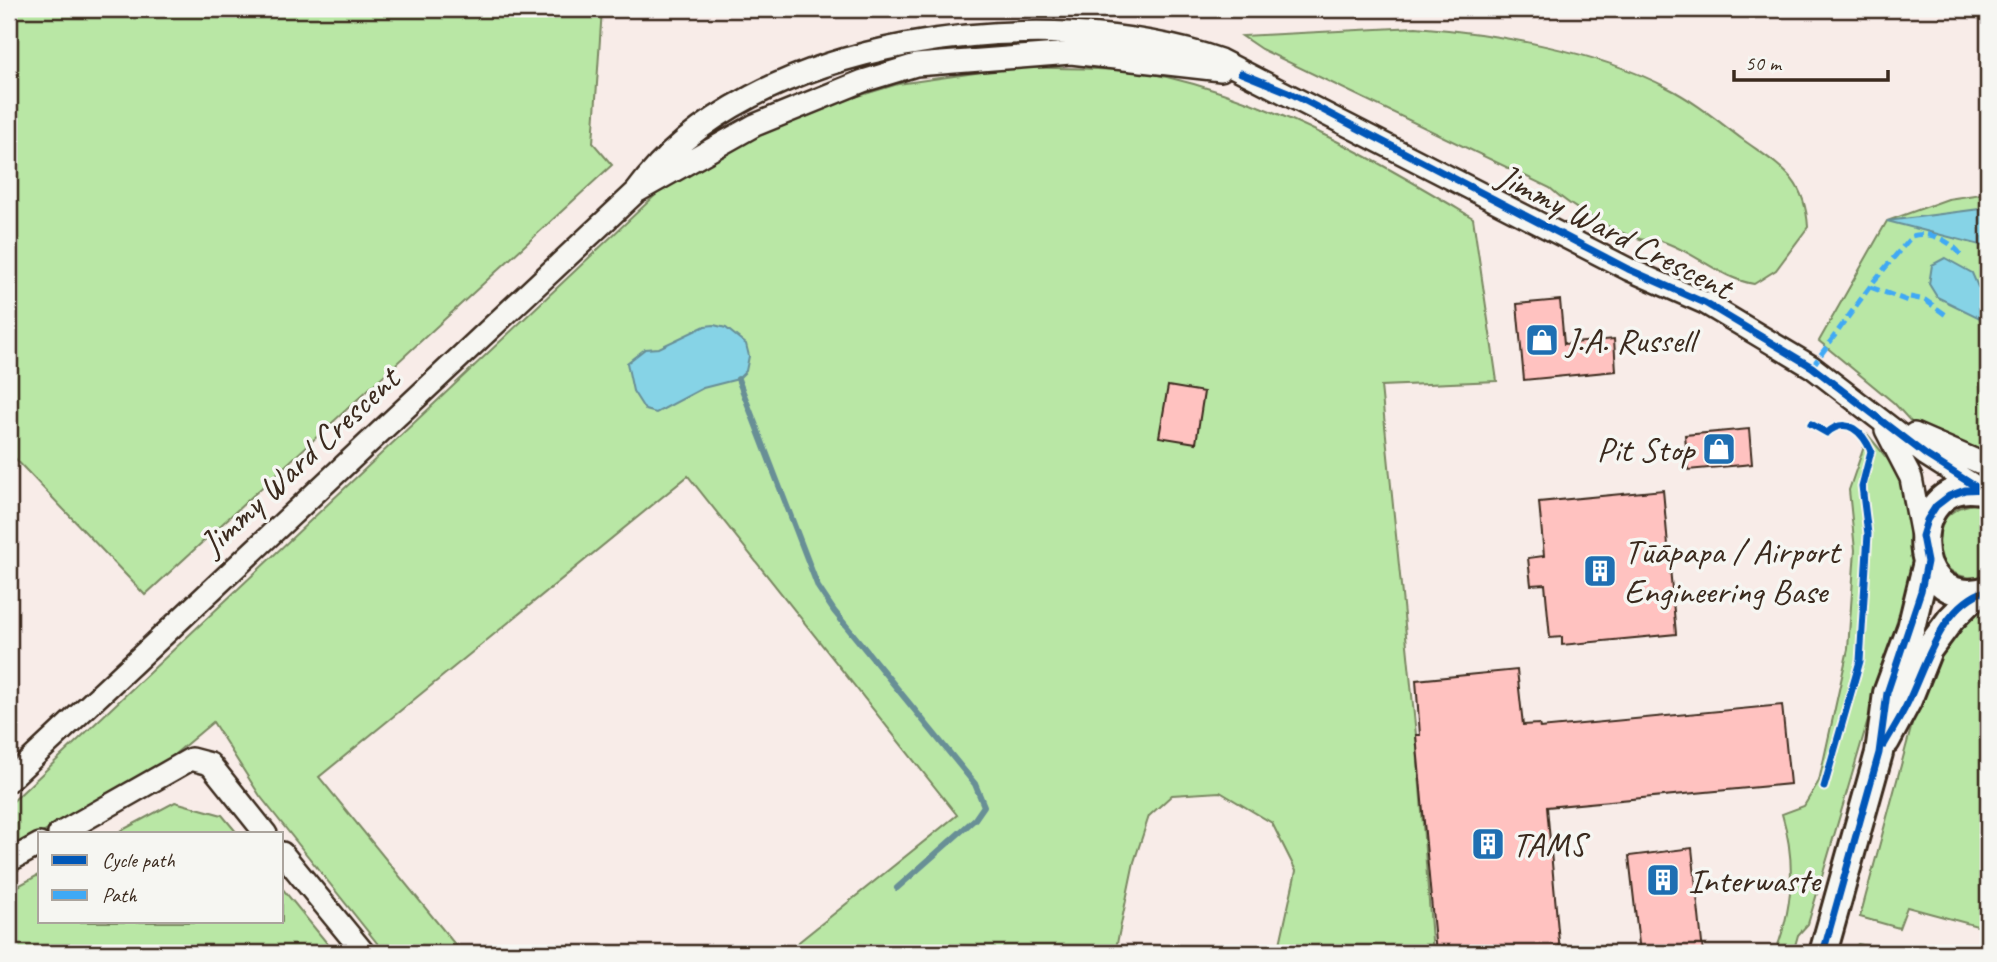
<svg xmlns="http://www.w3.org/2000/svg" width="1997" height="962" viewBox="0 0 1997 962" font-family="Caveat,sans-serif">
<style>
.green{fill:#b9e7a5;stroke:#7a8862;stroke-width:2}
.water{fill:#86d3e6;stroke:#688f96;stroke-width:2}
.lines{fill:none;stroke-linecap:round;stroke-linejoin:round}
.stream{stroke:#688f96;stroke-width:6}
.building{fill:#ffc2c0;stroke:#3b2a1e;stroke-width:2}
.minor-casing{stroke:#3b2a1e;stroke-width:26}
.major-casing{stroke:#3b2a1e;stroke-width:32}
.minor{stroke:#f6f6f2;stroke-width:21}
.major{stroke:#f6f6f2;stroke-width:26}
.quiet{stroke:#3fa9f5;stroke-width:5;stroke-dasharray:10 5;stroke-linecap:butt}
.cycleway-casing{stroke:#f6f6f2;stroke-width:11}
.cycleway{stroke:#0057b8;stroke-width:7}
.labels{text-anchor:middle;stroke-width:7;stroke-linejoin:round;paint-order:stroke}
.street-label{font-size:35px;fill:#3b2a1e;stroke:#f6f6f2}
.poi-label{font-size:35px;fill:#3b2a1e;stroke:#f6f6f2;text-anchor:start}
</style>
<rect width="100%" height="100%" fill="#f8ece8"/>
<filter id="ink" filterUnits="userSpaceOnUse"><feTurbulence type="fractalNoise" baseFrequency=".0143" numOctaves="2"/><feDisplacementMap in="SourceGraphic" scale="14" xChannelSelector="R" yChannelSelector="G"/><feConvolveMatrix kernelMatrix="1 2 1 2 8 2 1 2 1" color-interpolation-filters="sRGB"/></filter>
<g filter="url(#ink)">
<path class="green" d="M9,9H602L593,143L612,165L145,595L9,452Z
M1416,27C1493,33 1598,51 1668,88C1694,101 1718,121 1742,139C1779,166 1805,177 1808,227L1776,270L1754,284C1719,278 1694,251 1661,241C1654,239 1646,241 1640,239C1610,230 1573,209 1550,188L1261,49L1242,36Z
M1017,67C1066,69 1120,66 1167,77C1277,103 1377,160 1473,218L1497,381L1381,386L1416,735L1433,953H1278L1296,871L1272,823L1220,792L1172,795L1149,816L1134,862L1115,953H785L957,815L688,476L319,777L462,953H385L260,796L213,722L163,764L9,852V805L665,186L789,117L898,84Z
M1988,193V456L1913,424L1894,403L1819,341L1887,221L1948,199Z
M1868,435L1899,473L1907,496L1914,572L1907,605L1876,693L1808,924L1798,935L1793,953H1775C1793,908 1796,861 1782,814L1804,806L1819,781L1848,649L1855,550L1849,490Z
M1974,504L1988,508V575C1931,592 1914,513 1974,504Z
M1988,609V929L1907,907L1899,928L1860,917L1924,680C1936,654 1957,613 1988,609Z
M175,802L222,815L238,834H115Z
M40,874V922H282V888L335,953H9V891Z
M1858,944L1878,948L1885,953H1848Z"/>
<path class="water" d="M1988,208V247L1887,221Z
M1945,258L1972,273L1978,287L1988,295V322L1937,297L1929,284L1932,265Z
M714,325L726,328L746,344L749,356L746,371L738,379L703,388L656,413L645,410L633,391L627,363L645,349L659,348L705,326Z"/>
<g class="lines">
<path class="stream" d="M738,379L818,587L834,611L975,784L984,806L975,819L897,888"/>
</g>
<path class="building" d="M1560,300L1564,344L1614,339L1616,371L1524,380L1517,304Z
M1168,386L1204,392L1196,443L1159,437Z
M1749,429L1752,464L1688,470L1685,435Z
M1663,490L1676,634L1562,645V637L1550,638L1545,584L1531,585L1528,558L1544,556L1539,502Z
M1517,670L1523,725L1539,724L1540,728L1782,705L1790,784L1547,807L1560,953H1436L1416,735H1420L1416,680Z
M1692,848L1703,953H1640L1629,856Z"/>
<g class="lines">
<defs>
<path id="minor" d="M636,192C749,35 1049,0 1220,60L1628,269L1705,303L1812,367L1926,455L1981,490
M1886,430L1911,478L1922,536
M1914,434L1988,466
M9,780L636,192L755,125L863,81L916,65L1071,53L1221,70
M59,834L191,759L210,764L266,834
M282,853L364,953
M9,861L40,844"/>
<path id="major" d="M1988,492C1906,466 1900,615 1988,590
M1886,741L1908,700L1928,650L1951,619L1977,593
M1823,953L1879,753L1887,693L1911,628L1927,562"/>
</defs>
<use href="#minor" class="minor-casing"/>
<use href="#major" class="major-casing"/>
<use href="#minor" class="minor"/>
<use href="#major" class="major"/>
<path class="quiet" d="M1870,287L1908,301L1910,297L1925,300L1946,315
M1812,367L1874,281L1912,236C1930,230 1954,242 1963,258"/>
<defs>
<path id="cycleway" d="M1241,73L1288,92L1628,269L1705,303L1812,367L1926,455L1981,490
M1811,424L1827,433C1847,415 1863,433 1871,451L1862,486L1868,534L1860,661L1824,787
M1884,745C1892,731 1901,717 1908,702C1926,665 1942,603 1988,590
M1823,953L1879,753L1887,693L1921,591L1927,562L1922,536L1927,520L1936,506L1949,496L1965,490L1985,489"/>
</defs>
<use href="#cycleway" class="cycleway-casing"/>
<use href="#cycleway" class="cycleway"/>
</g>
</g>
<defs>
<symbol id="shop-square" viewBox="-11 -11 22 22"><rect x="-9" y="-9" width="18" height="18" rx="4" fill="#1f6fb2" stroke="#f6f6f2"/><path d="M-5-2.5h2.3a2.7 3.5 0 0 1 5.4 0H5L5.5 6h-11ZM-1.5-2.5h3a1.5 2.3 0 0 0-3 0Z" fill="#fff"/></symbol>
<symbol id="building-square" viewBox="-11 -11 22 22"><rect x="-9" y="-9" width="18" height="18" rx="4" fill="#1f6fb2" stroke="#f6f6f2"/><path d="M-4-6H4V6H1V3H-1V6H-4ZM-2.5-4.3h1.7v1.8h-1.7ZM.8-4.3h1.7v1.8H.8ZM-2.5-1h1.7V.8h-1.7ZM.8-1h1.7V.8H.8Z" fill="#fff"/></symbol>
</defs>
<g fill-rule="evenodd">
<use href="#shop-square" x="1523" y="321" width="38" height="38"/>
<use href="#shop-square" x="1700" y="430" width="38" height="38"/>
<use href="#building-square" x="1581" y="552" width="38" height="38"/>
<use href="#building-square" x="1469" y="825" width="38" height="38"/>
<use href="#building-square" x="1644" y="861" width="38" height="38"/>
</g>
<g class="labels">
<g class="street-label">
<text transform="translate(1615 231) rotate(27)" y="12">Jimmy Ward Crescent</text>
<text transform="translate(299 461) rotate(-43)" y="12">Jimmy Ward Crescent</text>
</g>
<g class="poi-label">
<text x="1566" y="352">J.A. Russell</text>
<text x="1694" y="461" text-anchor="end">Pit Stop</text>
<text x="1624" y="563">Tūāpapa / Airport<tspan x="1624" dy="40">Engineering Base</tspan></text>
<text x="1512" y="856">TAMS</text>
<text x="1688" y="892">Interwaste</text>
</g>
</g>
<rect width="1997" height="962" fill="none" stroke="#f6f6f2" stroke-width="35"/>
<rect x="18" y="18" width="1962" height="927" fill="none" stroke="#3b2a1e" stroke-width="2.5" filter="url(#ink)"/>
<rect x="38" y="832" width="245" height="91" fill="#f6f6f2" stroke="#aba49d" stroke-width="2"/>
<rect x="52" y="855" width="35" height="10" fill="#0057b8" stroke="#aba49d" stroke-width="2"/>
<text x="102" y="867" font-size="21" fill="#3b2a1e">Cycle path</text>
<rect x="52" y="890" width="35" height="10" fill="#3fa9f5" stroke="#aba49d" stroke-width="2"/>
<text x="102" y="902" font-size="21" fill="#3b2a1e">Path</text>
<path d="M1734 70v10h154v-10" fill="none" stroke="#3b2a1e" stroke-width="3.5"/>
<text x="1745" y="70" font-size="21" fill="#3b2a1e" stroke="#f6f6f2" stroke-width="5" paint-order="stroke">50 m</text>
</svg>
